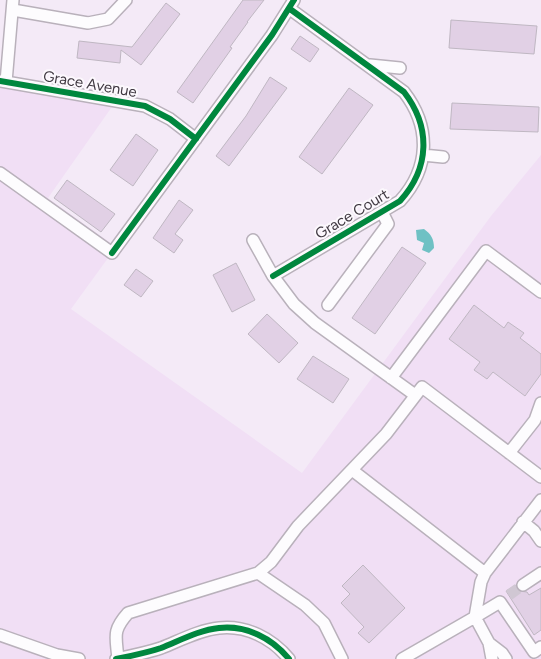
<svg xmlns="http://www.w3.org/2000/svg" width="541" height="659" viewBox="0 0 541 659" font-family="Figtree,sans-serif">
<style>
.built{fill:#f1dff5}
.water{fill:#6fc1c4}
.building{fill:#e1d0e5;stroke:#bfb7c2}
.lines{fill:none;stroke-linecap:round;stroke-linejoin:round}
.minor-tunnel{stroke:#d0c7d3;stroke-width:11;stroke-dasharray:11 5.5;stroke-linecap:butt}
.minor-casing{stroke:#b9b1bb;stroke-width:14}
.minor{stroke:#fdfcfe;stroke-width:11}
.cycleway-casing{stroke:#fcf8fd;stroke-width:9}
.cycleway{stroke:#00873e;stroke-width:6}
.labels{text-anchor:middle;stroke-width:4;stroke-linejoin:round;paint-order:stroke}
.street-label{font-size:15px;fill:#403942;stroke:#fcf8fd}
</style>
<rect width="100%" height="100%" fill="#f4eaf7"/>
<path class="built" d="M0,81L116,101L48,198L116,247L71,309L302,473L491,216L541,155V659H0Z"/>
<path class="water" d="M424,229C431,234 434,239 434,248L429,253L422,250L424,243L417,240L416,230Z"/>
<path class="building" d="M243,0H264L247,22H248L230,47L232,48L193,103L177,92Z
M166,3L180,14L141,65L121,50L120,63L77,58L79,41L132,47Z
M451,20L537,26L534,54L449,48Z
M300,36L319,49L310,62L291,49Z
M270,77L287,88L229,166L216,156L246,116Z
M349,88L373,105L322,174L299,157Z
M452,103L539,107L538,132L450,129Z
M136,134L158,150L133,186L110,170Z
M67,180L115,214L101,232L54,198Z
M179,200L193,210L175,234L183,240L174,253L153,238Z
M402,247L426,263L375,334L352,318Z
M236,263L255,300L232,312L213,275Z
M136,269L153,281L141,297L124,285Z
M474,305L504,328L508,322L524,333L520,338L541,354V374L525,396L493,372L487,379L474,370L480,362L449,339Z
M267,314L298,343L279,363L248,334Z
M313,356L349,379L333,403L297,379Z
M363,565L405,608L369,643L358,633L364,627L341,603L350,594L342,586Z
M516,585L519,591L527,592L529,595L541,588V630L534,635L506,591Z"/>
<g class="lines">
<path class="minor-tunnel" d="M509,595L523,585"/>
<defs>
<path id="minor" d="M13,10L88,23L108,19L126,0
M370,65L400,68
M0,81L145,106L170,119L196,139
M6,82L13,0
M423,155L443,157
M0,173L112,253L272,35L294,0
M253,240L273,276L294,304L315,323L415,395
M273,276L400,201C430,168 431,127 404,92L290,9
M328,305L388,224L382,212
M391,378L486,251L541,292
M509,453L535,420L541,403
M352,470L485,573
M523,522L534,531L541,541
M258,573L271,562L298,526L386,434L422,387L541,477
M523,585L541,573
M0,635L57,655L79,659
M489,643L502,653L506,659
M116,659C131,656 146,653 161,648C179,641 199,630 219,628C246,625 272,638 289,659
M118,659C116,636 112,631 128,613L258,573L305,605L324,623L342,659
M402,659L475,617L481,582L485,573L541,500
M492,659L489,643L475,617L500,602L534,652L541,647"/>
</defs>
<use href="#minor" class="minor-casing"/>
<use href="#minor" class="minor"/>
<defs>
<path id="cycleway" d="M0,81L145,106L170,119L196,139
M112,253L272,35L294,0
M273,276L400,201C430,168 431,127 404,92L290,9
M116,659C131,656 146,653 161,648C179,641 199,630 219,628C246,625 272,638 289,659"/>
</defs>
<use href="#cycleway" class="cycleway-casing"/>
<use href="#cycleway" class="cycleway"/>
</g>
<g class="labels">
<g class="street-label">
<text transform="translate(90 84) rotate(10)" y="5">Grace Avenue</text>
<text transform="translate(352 214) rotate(-31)" y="5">Grace Court</text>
</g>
</g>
</svg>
